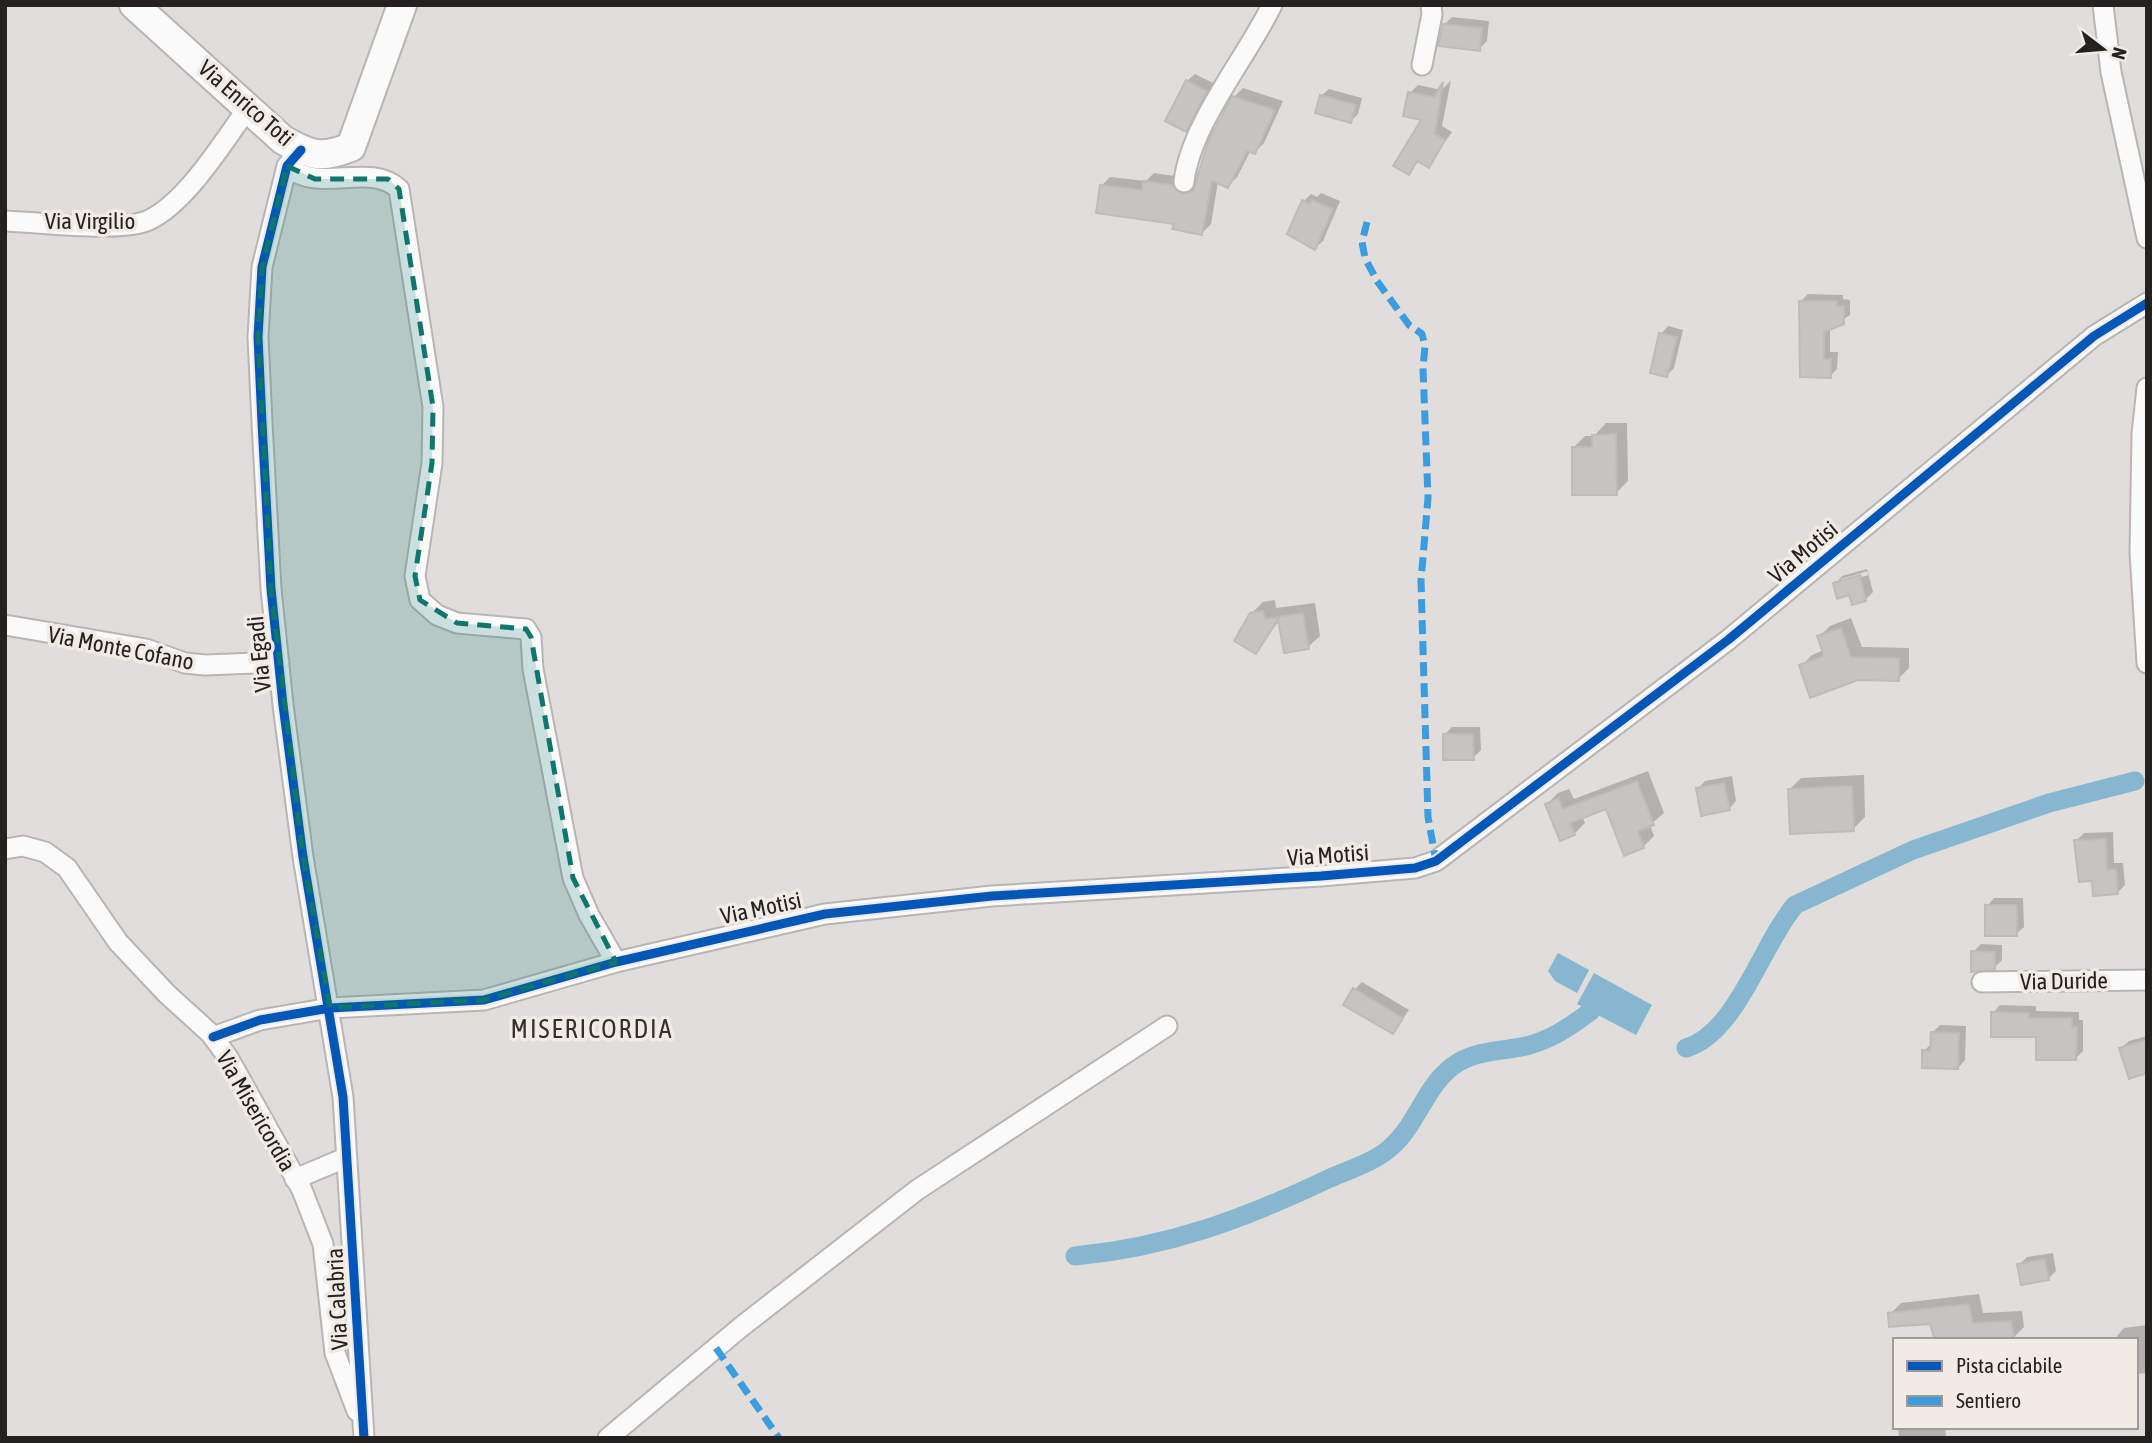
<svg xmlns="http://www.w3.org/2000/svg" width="2152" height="1443" viewBox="0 0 2152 1443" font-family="'Asap Condensed',sans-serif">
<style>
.water{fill:#86b6d0}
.shadow{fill:#0003;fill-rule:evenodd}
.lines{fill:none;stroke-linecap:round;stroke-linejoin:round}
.canal{stroke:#86b6d0;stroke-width:19}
.building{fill:#c6c3c1;stroke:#bebbb9;stroke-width:2}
.minor-casing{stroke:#b8b5b4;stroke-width:23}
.secondary-casing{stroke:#b8b5b4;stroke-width:32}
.minor{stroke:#fafafa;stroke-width:19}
.secondary{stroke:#fafafa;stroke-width:28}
.quiet{stroke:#3c9ce0;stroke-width:7;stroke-dasharray:14 7;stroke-linecap:butt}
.cycleway-casing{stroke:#f1eae5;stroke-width:13}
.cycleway{stroke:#0057b8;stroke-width:9}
.marked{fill:#0f766e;fill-opacity:0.2;stroke:#0f766e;stroke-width:5;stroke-dasharray:14 9;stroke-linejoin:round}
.labels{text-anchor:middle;stroke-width:7;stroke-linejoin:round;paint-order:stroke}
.street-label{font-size:23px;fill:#242220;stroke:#f1eae5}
.quarter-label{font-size:26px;letter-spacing:2px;fill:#35302c;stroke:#f1eae5}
</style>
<rect width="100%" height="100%" fill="#e0dddb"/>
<path class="water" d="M1558,953L1589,970L1577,993L1555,981L1548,971Z
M1594,973L1652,1005L1636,1035L1577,1004Z"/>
<path class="shadow" d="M1452,17L1489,21L1487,41L1479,49L1444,25Z
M1195,74L1213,83L1193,122L1186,129L1187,81Z
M1451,80L1442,126L1452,132L1428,166L1419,161L1409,173L1424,118L1410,93L1418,85L1442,90Z
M1243,88L1283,101L1264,143L1255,152L1251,150L1237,177L1228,186L1218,182L1211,224L1202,233L1101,186L1110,177L1146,181L1154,173L1182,177L1190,186L1198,185L1234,97Z
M1329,89L1362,98L1358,114L1351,121L1321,96Z
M1321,193L1340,201L1323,241L1315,248L1304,201L1311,194L1317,197Z
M1808,294L1843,295V299L1850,300V315L1830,328V352H1838L1837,369L1830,376L1801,301Z
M1668,326L1683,330L1674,368L1667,375L1661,334Z
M1606,423H1627L1628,481L1616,493L1573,448L1585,436H1594Z
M1867,569L1873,592L1866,599L1835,584L1842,576ZM1868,571L1869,575L1841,582V579Z
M1275,600L1276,608L1315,603L1320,636L1308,647L1280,620L1255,652L1251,614L1263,602Z
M1851,618L1862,647L1909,648V668L1898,679L1801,666L1812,655L1824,650L1819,637L1830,626Z
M1452,727H1480L1481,750L1473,758L1444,735Z
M1648,771L1664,813L1650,825L1654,836L1643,847L1607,807L1582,816L1585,823L1574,834L1547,804L1558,793L1569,789L1574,799Z
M1864,775L1865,817L1853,829L1789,790L1801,778Z
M1732,776L1736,801L1729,809L1698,789L1705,781Z
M2113,832L2114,863H2123L2125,885L2117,893L2094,880L2076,841L2084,833Z
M1994,898H2023L2024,927L2016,934L1987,906Z
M1981,944L2002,945V960L1994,968L1973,952Z
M1362,982L1409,1010L1393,1032L1355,989Z
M2000,1005L2036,1006V1011L2079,1012V1020H2083V1051L2076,1058L1993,1013Z
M1940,1025L1966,1026L1965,1060L1958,1068L1924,1051L1932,1043V1033Z
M2147,1036V1071L2121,1048L2129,1041Z
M2053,1253L2056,1271L2048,1279L2019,1265L2027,1257Z
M1979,1294L1983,1313L2022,1311L2024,1327L2013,1338L1933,1335L1932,1322L1890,1314L1901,1303Z
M2147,1325V1373L2136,1374V1340H2117V1336L2124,1328Z
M1895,1382V1405L1892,1385Z
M1898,1427H1945L1946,1436L1899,1438Z"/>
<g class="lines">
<path class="canal" d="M1686,1048C1736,1034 1762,944 1795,905L1913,850L2049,803L2135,781
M1075,1256C1169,1247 1244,1219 1328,1179C1348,1170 1373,1163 1390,1148C1418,1125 1426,1081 1459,1062C1480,1050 1504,1051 1526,1046C1551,1040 1571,1026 1591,1011"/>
</g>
<path class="building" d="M1443,24L1482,28L1480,51L1438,46Z
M1186,80L1207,91L1186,132L1165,121Z
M1443,82L1435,134L1445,140L1429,168L1417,161L1409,175L1393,166L1421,120L1403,116L1408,92L1434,97Z
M1320,95L1356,105L1351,123L1315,113Z
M1232,96L1275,110L1255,154L1247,151L1228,188L1212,181L1202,235L1172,229L1174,224L1096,213L1100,185L1142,190L1143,181L1172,185L1182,194L1193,191L1208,142Z
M1302,200L1310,204L1312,200L1333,209L1315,250L1287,234Z
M1799,301H1837V306H1844V324L1824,332V359H1831V378L1800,377Z
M1659,333L1677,337L1667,377L1650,373Z
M1616,434L1617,495H1572V447H1592V435Z
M1860,575L1866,601L1852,605L1849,595L1837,599L1833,583Z
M1263,611L1265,619L1303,613L1309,649L1284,653L1278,619L1256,654L1234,641L1250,613Z
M1841,628L1851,657L1899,658V681L1858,680L1810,698L1799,665L1824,656L1817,636Z
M1443,734H1473L1474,760H1443Z
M1637,781L1654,825L1638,831L1644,848L1624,856L1606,809L1570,823L1575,835L1560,841L1545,804L1559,798L1563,809Z
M1724,783L1730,810L1701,816L1696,788Z
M1852,786L1854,831L1790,834L1788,789Z
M2106,839L2107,870L2116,869L2118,894L2093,896L2092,881L2079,882L2074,840Z
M1985,905H2017V936H1985Z
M1971,951L1995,952V970L1971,972Z
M1353,988L1403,1018L1393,1034L1343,1005Z
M1991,1012L2029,1013V1018H2072V1027H2077L2076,1060H2036V1037H1991Z
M1931,1032L1959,1033L1958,1069L1922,1068V1050L1930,1051Z
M2147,1040V1073L2129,1079L2119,1048Z
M2045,1259L2049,1280L2021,1285L2017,1264Z
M1969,1304L1973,1323L2011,1321L2014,1340H1935L1930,1324L1889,1327L1888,1313Z"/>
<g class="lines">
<defs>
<path id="minor" d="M2103,5L2111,72L2147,238
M1422,65L1432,14L1431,5
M301,150L287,166L262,267L258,337L262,423L271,589L283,705L303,857L343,1097L364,1438
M287,166C320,195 368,161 399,189L433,407L432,463L415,576L420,600L437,615L457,623L526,629L531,637L533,669L573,878L589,915L616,962
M1184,182C1190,125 1247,57 1272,5
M5,221C39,222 121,233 149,220C187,202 223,142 248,108
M2147,388L2142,434L2140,553L2147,663
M5,625L146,649L185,663L205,665L279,662
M5,849L23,846L45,852L67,868L118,942L167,994L211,1034L229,1059L302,1190L323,1244L335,1353L357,1411
M1982,982L2147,980
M213,1037L260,1020L330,1008L484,1000L616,962L825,914L992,896L1321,876L1415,868L1436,861L1728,640L2094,336L2147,303
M295,1179L345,1158
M608,1438L741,1327L917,1190L1167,1026"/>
<path id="secondary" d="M134,5L283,140C312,156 321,159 351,147L402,5"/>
</defs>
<use href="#minor" class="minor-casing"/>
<use href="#secondary" class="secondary-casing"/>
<use href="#minor" class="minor"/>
<use href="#secondary" class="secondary"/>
<path class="quiet" d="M1367,222L1362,242L1365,258L1377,281L1409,325L1422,334L1425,346L1423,368L1428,498L1421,581L1428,817L1436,861
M716,1348L779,1438"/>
<defs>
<path id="cycleway" d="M301,150L287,166L262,267L258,337L262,423L271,589L283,705L303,857L343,1097L364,1438
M213,1037L260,1020L330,1008L484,1000L616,962L825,914L992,896L1321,876L1415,868L1436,861L1728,640L2094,336L2147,303"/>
</defs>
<use href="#cycleway" class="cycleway-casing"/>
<use href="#cycleway" class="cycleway"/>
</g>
<path class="marked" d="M287,166L315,179H388L399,189L433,407L432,463L415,576L420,600L457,623L526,629L531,637L573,878L616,962L484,1000L330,1008L303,857L271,589L258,337L262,267Z"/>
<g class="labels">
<g class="street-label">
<text transform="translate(246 103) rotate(41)" y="8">Via Enrico Toti</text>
<text x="90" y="229">Via Virgilio</text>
<text transform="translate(1803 552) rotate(-40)" y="8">Via Motisi</text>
<text transform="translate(121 648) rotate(11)" y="8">Via Monte Cofano</text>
<text transform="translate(259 654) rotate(-96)" y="8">Via Egadi</text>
<text transform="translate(1328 855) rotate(-4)" y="8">Via Motisi</text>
<text transform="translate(761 908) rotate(-12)" y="8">Via Motisi</text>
<text transform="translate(2064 981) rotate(-1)" y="8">Via Duride</text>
<text transform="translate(256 1111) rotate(60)" y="8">Via Misericordia</text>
<text transform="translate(337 1299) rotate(-93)" y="8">Via Calabria</text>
</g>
<g class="quarter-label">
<text x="592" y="1038">MISERICORDIA</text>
</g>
</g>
<rect width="2152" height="1443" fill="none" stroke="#242220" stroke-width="14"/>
<rect x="1893" y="1338" width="245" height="91" fill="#f1eae5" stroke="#9f9a96" stroke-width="2"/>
<rect x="1907" y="1361" width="35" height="10" fill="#0057b8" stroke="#9f9a96" stroke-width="2"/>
<text x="1956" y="1373" font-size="21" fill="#242220">Pista ciclabile</text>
<rect x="1907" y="1396" width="35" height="10" fill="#3c9ce0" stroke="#9f9a96" stroke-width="2"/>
<text x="1956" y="1408" font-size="21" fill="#242220">Sentiero</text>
<g transform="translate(2103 49) rotate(106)" stroke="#f1eae5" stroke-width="5" paint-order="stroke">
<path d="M0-5L12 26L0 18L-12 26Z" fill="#242220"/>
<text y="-10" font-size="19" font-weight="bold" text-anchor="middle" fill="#242220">N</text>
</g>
</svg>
